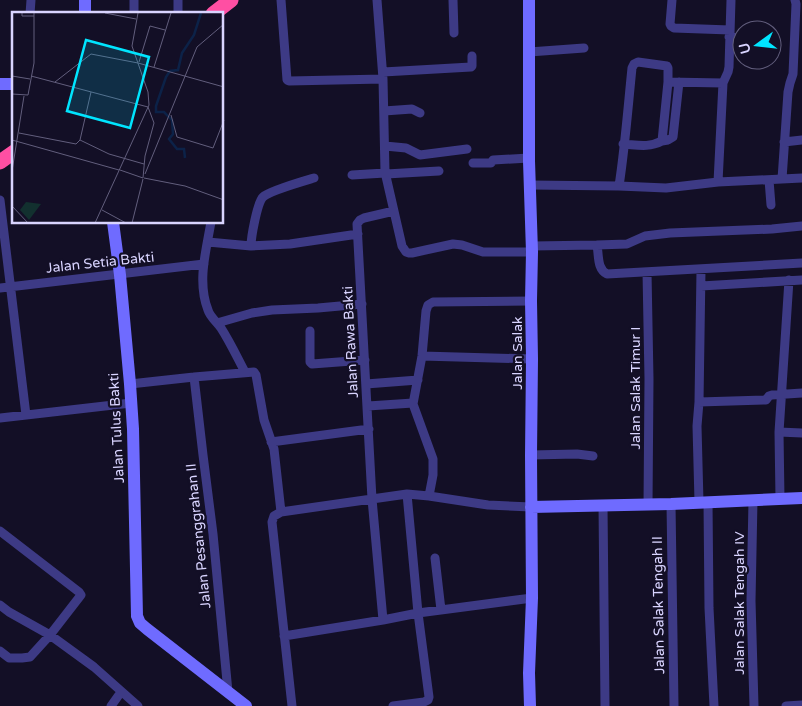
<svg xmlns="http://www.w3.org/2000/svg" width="802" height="706" viewBox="0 0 802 706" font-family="'Varela Round',sans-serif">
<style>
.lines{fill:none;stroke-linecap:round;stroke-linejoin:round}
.street{stroke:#3d3a85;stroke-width:9}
.secondary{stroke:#6f6bff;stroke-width:12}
.highway{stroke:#ff4fa3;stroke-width:15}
.labels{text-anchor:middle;stroke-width:4.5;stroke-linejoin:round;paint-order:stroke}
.street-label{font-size:14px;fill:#d9d4ff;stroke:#130f26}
.inset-river{fill:none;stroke:#0c2248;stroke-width:2.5}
.inset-road{fill:none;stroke:#625e7d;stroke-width:1}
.view{fill:#00e5ff;fill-opacity:0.15;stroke:#00e5ff;stroke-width:2.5}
.inset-edge{fill:none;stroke:#d9d4ff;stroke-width:2.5}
</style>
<rect width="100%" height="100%" fill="#130f26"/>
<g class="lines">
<path class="street" d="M281,0L287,80L289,81L383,79
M377,0L383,79L385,172L402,246L406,252L409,253H412L453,244L462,245L483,252H532
M453,0L454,33
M672,0L670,24L671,26L674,28L730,30
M30,14L31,0
M134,14V0
M178,14V0
M729,37L742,38
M529,52L584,48
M383,72L471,67L472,66V56
M668,82L723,83L728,72L729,67L731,0
M384,111L412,109L420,113
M662,141L668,140L673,137L679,82
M784,142L802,140
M385,146L406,148L420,155L467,149
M473,163H491L493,160L529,158
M386,174L439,171
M352,175L385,173
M782,179L788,92L790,83L793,74L796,4L795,0
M769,180L771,205
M718,182L723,83
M530,185L619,186L666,188L718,182L802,178
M619,186C625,147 628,107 632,68L634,64L638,62L667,66L668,68V82L662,141C648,148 638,145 623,144
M0,200L26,415
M211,222C206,251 197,282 208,310C210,317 217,322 221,328C230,342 237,357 245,372
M208,242L251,246L290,244L358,234
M597,245L627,244L645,236L670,233L772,229L802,226
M251,246C251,238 257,203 263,197C269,191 304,181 314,178
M532,246L597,245C599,256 597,269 607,274L802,263
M647,272L649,379L648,505
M701,286L802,280
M0,288L204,264
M217,323L252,313L272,310L318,308L362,304
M310,331V362L312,364L365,360
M422,356L532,359
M194,377L203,455L213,534L228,692
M130,384L194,377L254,372L256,375L264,420L274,449L281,512
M366,384L418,380
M699,402L766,400L769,396L772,395L802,393
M368,406L413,403
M0,418L131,403
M779,432L802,433
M271,442L369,429
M531,455L577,454L593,456
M429,496L433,475V459L413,404L422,356L426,311L428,305L433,302L531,301
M780,499L779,432L789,280
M753,500L751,601L754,706
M699,502L697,426L699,402L701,270
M708,502L709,608L714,706
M671,504L674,706
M603,505L605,706
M0,531L79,592L81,595L50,635L30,657L22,658H9L0,651
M435,558L441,610
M0,605L9,612L50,635L94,667L138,706
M383,620L372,499L357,224L360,220L364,218L394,211
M284,636L383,620L418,613L532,598
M111,706L121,692
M292,706L272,522L274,516L281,512L407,494L429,496L488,505L531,507
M393,706L424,702L428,700L429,697L418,613L407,494
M786,706L802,705"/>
<path class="secondary" d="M529,0V161L532,252L531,301L532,359L531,455L532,598L529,673L530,706
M85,14V0
M0,84H14
M113,222L120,275L130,384L133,429L137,616L140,623L147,629L246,706
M531,507L671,504L802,498"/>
<path class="highway" d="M213,14L231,0
M0,162L14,152"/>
</g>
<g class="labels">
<g class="street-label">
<text transform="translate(100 262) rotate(-6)" y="5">Jalan Setia Bakti</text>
<text transform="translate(350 342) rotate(-93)" y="5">Jalan Rawa Bakti</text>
<text transform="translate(517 353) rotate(-90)" y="5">Jalan Salak</text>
<text transform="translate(635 388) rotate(-90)" y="5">Jalan Salak Timur I</text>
<text transform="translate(116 428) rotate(-93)" y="5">Jalan Tulus Bakti</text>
<text transform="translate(198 536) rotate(-96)" y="5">Jalan Pesanggrahan II</text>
<text transform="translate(739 603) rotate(-90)" y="5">Jalan Salak Tengah IV</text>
<text transform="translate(658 605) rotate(-91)" y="5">Jalan Salak Tengah II</text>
</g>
</g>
<g transform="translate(12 12)">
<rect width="211" height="211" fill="#130f26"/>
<path d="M14,190L29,192L17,208L8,198Z" fill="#12302f"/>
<path class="inset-river" d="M173,146L172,137H165L157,127L161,122L160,108L152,100H144V94L154,65L158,59L166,58L170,41L182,23L189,1"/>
<path class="inset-road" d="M10,1V4H22M93,1L124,7M127,50L138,14L153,18M126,51L212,75M142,55L159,1M0,64L18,67M19,64L136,95L142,111L133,144L131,166M43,70L79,42L126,51M0,82L16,83M16,83L22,51V1M159,103L165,125L201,136L212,108M7,121L64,132L68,128L79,80M0,128L107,158M68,128L97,142L132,152M108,158L131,166M0,159L12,84M133,162L185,35L212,12M132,166L173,174L212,188M0,194L16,211M90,198L114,211M83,211L137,93L136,80L120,34L126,1M120,211L131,167"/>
<path class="view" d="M74,28L137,45L118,116L55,99Z"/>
<rect width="211" height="211" class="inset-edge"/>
</g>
<g transform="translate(757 45) rotate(255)"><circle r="24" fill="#130f26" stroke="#625e7d"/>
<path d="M0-4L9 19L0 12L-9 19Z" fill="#00e5ff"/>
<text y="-8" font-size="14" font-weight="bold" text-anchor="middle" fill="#d9d4ff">U</text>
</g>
</svg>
